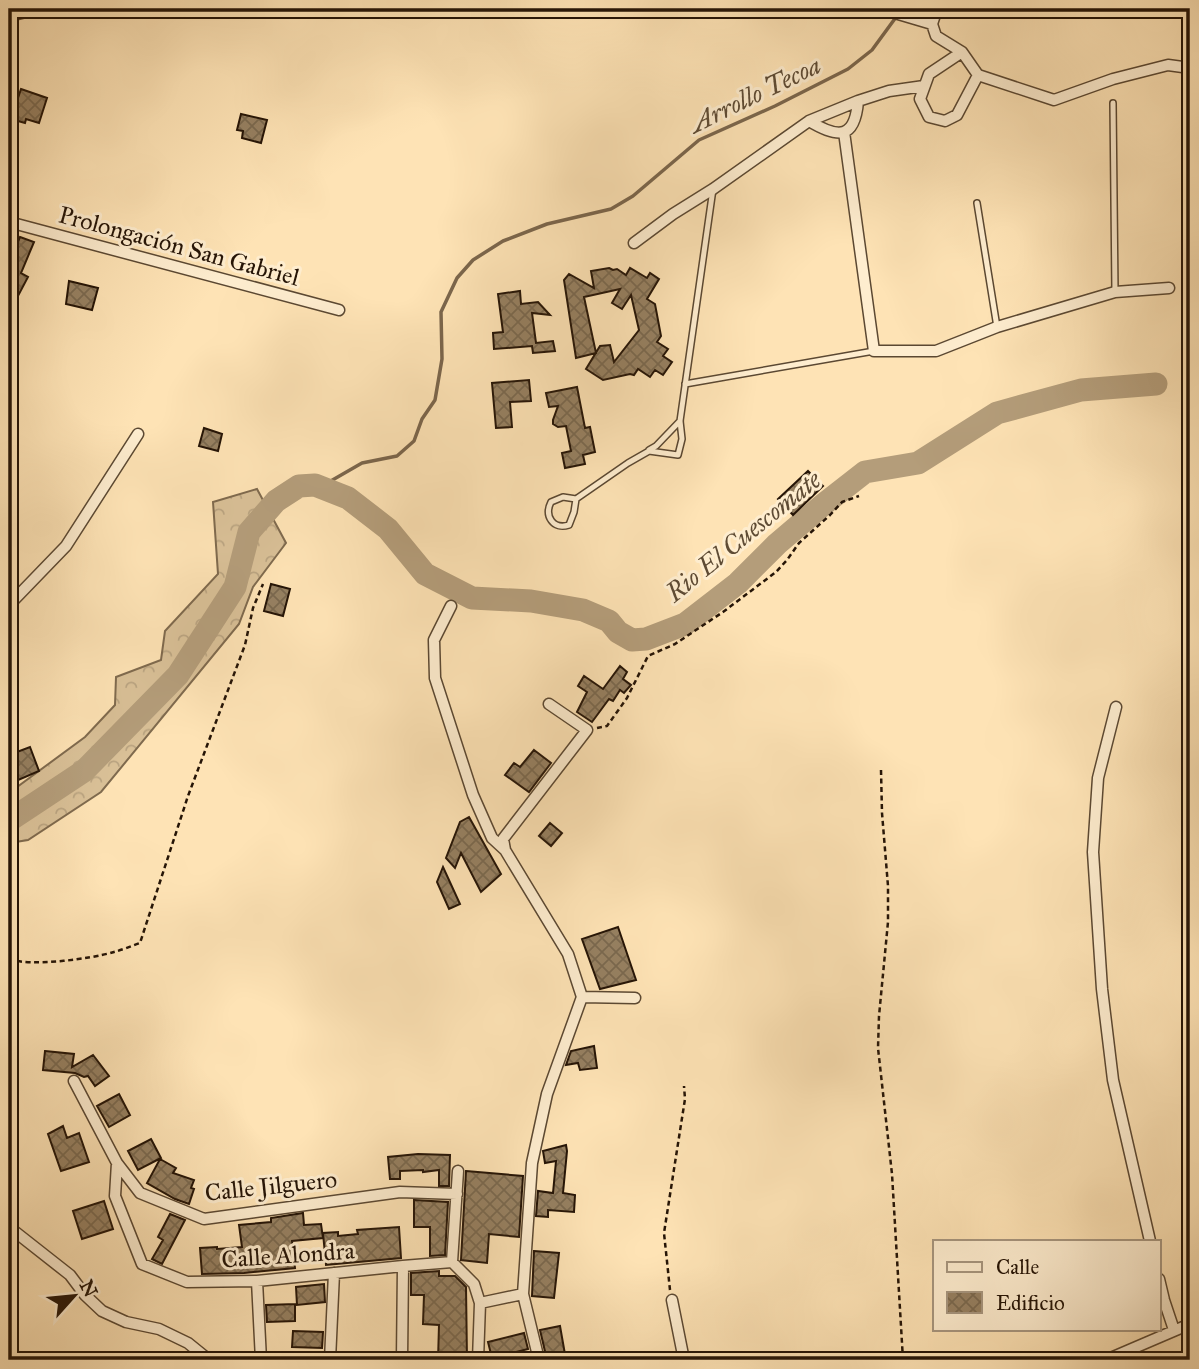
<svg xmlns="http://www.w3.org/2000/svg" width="1199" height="1369" viewBox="0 0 1199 1369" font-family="'IM FELL Great Primer',serif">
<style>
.forest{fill:url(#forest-crowns);stroke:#7f6a4e;stroke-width:2}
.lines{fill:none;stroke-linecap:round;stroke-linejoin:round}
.stream{stroke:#7b664c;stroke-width:3.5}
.river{stroke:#b49d7a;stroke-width:23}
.building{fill:url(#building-cross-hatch);stroke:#251406;stroke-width:2}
.lane-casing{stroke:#5b4832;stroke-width:8}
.street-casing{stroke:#5b4832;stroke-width:13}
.path{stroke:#251406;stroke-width:2.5;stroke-dasharray:5 3.5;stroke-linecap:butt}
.lane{stroke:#feedcf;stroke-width:5}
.street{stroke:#feedcf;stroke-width:10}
.labels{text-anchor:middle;stroke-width:6;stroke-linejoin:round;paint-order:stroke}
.street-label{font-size:24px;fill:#251406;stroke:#feedcf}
.water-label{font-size:26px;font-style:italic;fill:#5e4b34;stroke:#feedcf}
</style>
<defs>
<pattern id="forest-crowns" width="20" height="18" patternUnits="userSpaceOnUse" patternTransform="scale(1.75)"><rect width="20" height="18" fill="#d9c097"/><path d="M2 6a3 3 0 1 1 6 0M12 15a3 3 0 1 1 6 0" fill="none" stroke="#baa481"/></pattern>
<pattern id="building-cross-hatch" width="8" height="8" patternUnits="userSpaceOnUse" patternTransform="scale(1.75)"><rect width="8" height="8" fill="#968061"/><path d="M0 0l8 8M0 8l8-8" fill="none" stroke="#7a684e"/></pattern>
</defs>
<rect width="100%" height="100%" fill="#fee3b5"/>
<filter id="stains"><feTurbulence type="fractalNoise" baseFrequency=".00286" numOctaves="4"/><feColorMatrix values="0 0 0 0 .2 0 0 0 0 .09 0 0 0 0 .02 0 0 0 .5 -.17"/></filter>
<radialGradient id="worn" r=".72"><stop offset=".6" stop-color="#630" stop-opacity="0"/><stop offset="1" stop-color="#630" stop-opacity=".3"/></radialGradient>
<path class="forest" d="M257,489L286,543L253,587L239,624L101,792L28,840L9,843V793L85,737L115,705L116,677L161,660L165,631L218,574L213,502Z"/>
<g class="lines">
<path class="stream" d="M315,485L329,482L362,463L397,456L414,441L422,419L435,400L442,359L441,312L457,278L473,260L503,241L547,224L611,209L633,196L699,140L775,106L848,69L872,50L902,9
M9,1357L25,1360
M128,1360L138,1357L162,1360"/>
<path class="river" d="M9,819L13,818L84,771L178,675L235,587L249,532L276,501L299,486L315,485L348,498L388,529L425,574L472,598L531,601L583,610L609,621L618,632L632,640L646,639L685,624L738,583L777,544L824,504L865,472L918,463L997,413L1081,390L1156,384"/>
</g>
<path class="building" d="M21,89L47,98L39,123L26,119L25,123L11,119Z
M241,114L267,120L261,143L242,138L243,131L237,130Z
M20,237L34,242L21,273L28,277L18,296L9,291V259L11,260Z
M609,268L613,270L617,269L626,275L630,268L647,278L650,273L659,279L647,299L655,304L661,336L657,342L668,349L663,356L672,362L663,375L655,370L650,377L638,369L634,375L630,374L603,380L586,369L600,346L610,345L614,362L639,330L631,295L622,309L612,303L620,289L584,297L596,353L576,358L564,280L569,274L594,288L591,271Z
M69,281L98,288L92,310L66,304Z
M520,291L521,304L538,302L550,315L532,313L536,343L553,341L555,351L533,353L532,346L494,349L493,333L503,332L498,294Z
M529,380L531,401L510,402L512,427L496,428L492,383Z
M577,387L585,428L590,427L595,452L583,455L585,464L565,468L562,453L571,451L566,426L558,427L553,424V420L558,406L549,407L546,393Z
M204,428L222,434L218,451L199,446Z
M808,471L823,486L793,515L778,499Z
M271,584L290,589L283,616L264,611Z
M620,666L627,672L623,679L631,685L624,693L620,690L613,701L609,699L592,722L577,712L587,692L578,686L584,676L603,689Z
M30,747L39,771L9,784V755Z
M534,750L551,763L529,792L505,775L514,763L520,767Z
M469,817L501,874L481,892L461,853L455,868L446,858L460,822Z
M550,823L562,833L551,846L539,836Z
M443,867L460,904L449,909L437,882Z
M618,927L636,980L600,989L582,939Z
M594,1046L597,1068L580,1070L578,1063L566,1065L571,1051Z
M45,1051L74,1054L72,1067L93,1055L109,1076L95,1086L88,1076L84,1077L75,1073L43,1070Z
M119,1094L130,1115L109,1127L97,1106Z
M63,1126L67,1138L79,1133L89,1162L61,1171L48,1134Z
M151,1139L161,1158L138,1170L128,1151Z
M566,1145L567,1151L563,1193L575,1195L574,1212L548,1210V1217L536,1216L538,1191L553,1193L556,1161L545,1163L543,1151Z
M418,1154L450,1155L449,1186H439V1170L423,1172V1170L400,1171V1179H390L388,1157Z
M160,1159L176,1168L173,1173L194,1180L191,1188L194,1189L189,1204L175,1199L147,1183Z
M466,1171L523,1176L519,1237L489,1234L487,1263L461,1260Z
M414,1200L448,1202L445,1255L430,1256V1227H414Z
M104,1201L113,1229L82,1239L73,1211Z
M303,1213L304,1225L321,1224L323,1238L292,1241L295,1268L244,1273L202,1274L200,1248L217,1247V1249L242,1247L239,1225L271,1222V1218Z
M170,1214L185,1220L162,1264L152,1259L163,1240L158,1237Z
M399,1227L401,1258L326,1265L323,1233L338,1232V1236L358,1234L357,1230Z
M534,1251L559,1253L554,1298L532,1296Z
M439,1271V1276H455L466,1287L467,1360H438L439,1325L423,1324L424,1295H411V1273Z
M324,1284L325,1302L297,1305L296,1287Z
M295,1304V1321L267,1322L266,1305Z
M560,1326L566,1360H547L540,1330Z
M293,1331L323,1332L322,1348L292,1347Z
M524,1333L528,1349L492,1358L488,1342Z"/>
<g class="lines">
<defs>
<path id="lane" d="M1113,103L1115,292
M977,203L997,327
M685,384L874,351
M649,450L656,446L680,421
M576,499L574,512L569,525C553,530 544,516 551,502L563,497L576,499L628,463L649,451L678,455L682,439L680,421L713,189"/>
<path id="street" d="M851,9L888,11L932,24
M9,16L39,9
M932,24L936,36L962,52L978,75L1054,100L1113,79L1168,65L1190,68
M932,24L937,9
M962,52L929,74L920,99L929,117L945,121L957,115L978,75
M809,121C839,139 855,139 858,101
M844,132L874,351H936L997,327L1115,292L1169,288
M9,222L339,310
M634,243L673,214L713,189L809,121L858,101L889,91L924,86
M9,605L66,546L138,434
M451,606L434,640L435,678L473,795L492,838L505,850L568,954L582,997L547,1094L532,1163L523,1294L539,1360
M1116,707L1098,778L1093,852L1102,989L1113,1080L1150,1241
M505,850L503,839L587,730L549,704
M582,997L635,998
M74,1081L117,1163L140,1193L204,1219L400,1192L457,1194
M117,1163L115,1196L142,1264L187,1282L257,1281L403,1266L452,1262
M9,1227L70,1275L85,1295L102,1311L126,1322L159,1329L188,1343L209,1360
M452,1262L474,1284L480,1303L478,1360
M452,1262L458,1171
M1159,1279L1164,1300L1174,1330
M257,1281L261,1360
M672,1300L684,1360
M480,1303L523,1294
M330,1360L334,1273
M402,1360L403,1266
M1106,1360L1190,1324"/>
</defs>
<use href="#lane" class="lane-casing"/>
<use href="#street" class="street-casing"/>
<path class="path" d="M597,728L607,726L627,698L648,656L675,644L723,612L776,572L787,560L799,543L830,515L842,502L859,496
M881,770L882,813L888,886V922L879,1016L878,1048L892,1174L903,1360
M9,959C31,967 90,959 114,952C122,950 131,946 140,943L188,796L245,645L253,608L263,584
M670,1290L664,1233L685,1099L684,1086"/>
<use href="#lane" class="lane"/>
<use href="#street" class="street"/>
</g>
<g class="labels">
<g class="street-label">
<text transform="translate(179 246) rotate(15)" y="8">Prolongación San Gabriel</text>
<text transform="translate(271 1186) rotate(-6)" y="8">Calle Jilguero</text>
<text transform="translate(288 1255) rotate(-4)" y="8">Calle Alondra</text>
</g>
<g class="water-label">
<text transform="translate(755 94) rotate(-26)" y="9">Arrollo Tecoa</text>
<text transform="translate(743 536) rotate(-39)" y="9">Rio El Cuescomate</text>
</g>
</g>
<rect width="1199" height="1369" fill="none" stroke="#fee3b5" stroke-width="35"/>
<rect x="10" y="10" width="1178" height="1348" fill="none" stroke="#251406" stroke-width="3.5"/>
<rect x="18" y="18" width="1164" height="1334" fill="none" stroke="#251406" stroke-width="2"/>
<rect x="933" y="1240" width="228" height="91" fill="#feedcf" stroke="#a7967f" stroke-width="2"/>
<rect x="947" y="1262" width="35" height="10" fill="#feedcf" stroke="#a7967f" stroke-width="2"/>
<text x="996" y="1274" font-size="21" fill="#251406">Calle</text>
<rect x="947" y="1292" width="35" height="21" fill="url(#building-cross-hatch)" stroke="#a7967f" stroke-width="2"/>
<text x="996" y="1310" font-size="21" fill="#251406">Edificio</text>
<g transform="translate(74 1296) rotate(63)" stroke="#feedcf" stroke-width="5" paint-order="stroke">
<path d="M0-5L12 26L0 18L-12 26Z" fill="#251406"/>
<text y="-10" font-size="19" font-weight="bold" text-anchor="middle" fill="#251406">N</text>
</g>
<rect width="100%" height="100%" filter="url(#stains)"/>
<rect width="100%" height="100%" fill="url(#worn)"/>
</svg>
